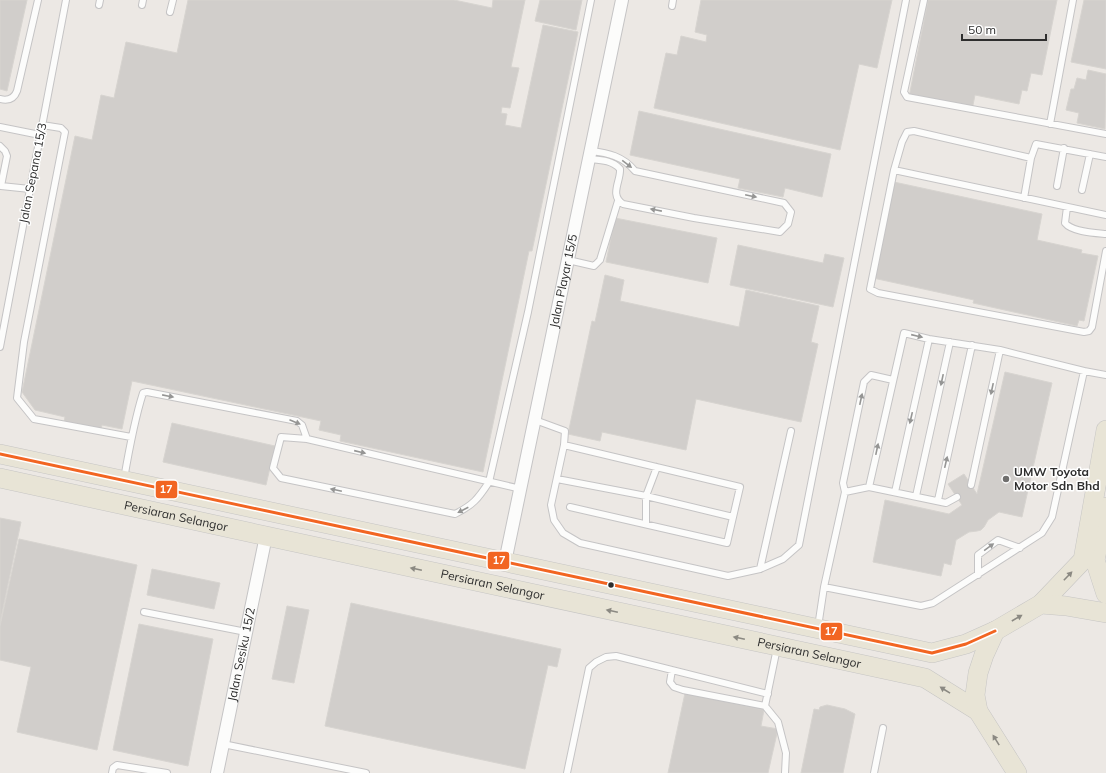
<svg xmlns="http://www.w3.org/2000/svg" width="1106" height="773" viewBox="0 0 1106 773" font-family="Mulish,sans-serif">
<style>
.building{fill:#d1cecb;stroke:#d7d4d0}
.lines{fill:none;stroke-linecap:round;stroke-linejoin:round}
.lane-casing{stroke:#c5c4c5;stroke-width:8}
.street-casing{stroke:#c5c4c5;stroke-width:14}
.primary-casing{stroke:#c6c5c4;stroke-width:20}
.lane{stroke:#fcfcfb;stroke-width:6}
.street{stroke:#fcfcfb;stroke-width:12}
.primary{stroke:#e8e4d6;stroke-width:19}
.bus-1-casing{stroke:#fff;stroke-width:6}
.bus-1{stroke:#f26522;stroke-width:3}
.oneway{fill:#959594}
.oneway2{fill:#8b8982}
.poi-dot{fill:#706f6e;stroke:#fff;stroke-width:1.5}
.bus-dot{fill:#2e2e2e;stroke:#fff;stroke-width:1.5}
.labels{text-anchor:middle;stroke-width:3;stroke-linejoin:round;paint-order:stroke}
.street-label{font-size:12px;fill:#2e2e2e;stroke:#fff}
.poi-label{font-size:12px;font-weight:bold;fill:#2e2e2e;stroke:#fff;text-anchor:start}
.line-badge{stroke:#fff;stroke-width:1.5}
.badge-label{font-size:11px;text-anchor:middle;font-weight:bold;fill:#fff}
</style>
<rect width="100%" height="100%" fill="#ece8e4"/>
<path class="building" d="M0,0H27L7,91L0,89Z
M188,0H454L492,8L493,0H525L511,67L519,68L510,108L502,107L501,113L507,114L505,125L521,128L543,25L578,32L532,251H529L483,472L340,441L341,435L319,430L321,421L132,381L122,429L102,425L101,429L64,422L65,417L35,410L22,392L75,136L92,140L101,95L114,98L126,42L177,53Z
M540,0H582L576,30L535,21Z
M701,0H892L877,68L859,64L840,150L654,108L666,53L677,55L681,36L706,42L707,35L695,32Z
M928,0H1057L1042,75L1031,73L1027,91L1022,90L1019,104L975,95L972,110L909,97Z
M1084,0H1106V69L1071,62Z
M1088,70L1106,74L1105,129L1077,123L1079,113L1066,110L1071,89H1074L1077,78L1086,80Z
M639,111L831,154L822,197L785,188L783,197L738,188L740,179L630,155Z
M894,182L1042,214L1037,240L1082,250L1081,253L1098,256L1084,321L1079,320L1077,326L973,303L974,300L873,278Z
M615,218L717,238L708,283L606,262Z
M738,245L823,263L825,254L844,258L833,307L730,285Z
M605,275L624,280L620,301L739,327L746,290L819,306L811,342L818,344L801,422L696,399L686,450L602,432L600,441L568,434L592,321L595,322Z
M1005,372L1052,383L1022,517L999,512L988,520L984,527L981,530L977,531L969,532L956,540L951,565L944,563L941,576L873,562L885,500L949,514L962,505L948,484L964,474L977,494Z
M172,423L275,446L266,485L163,462Z
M0,518L21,522L0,623Z
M19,539L137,565L97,750L17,732L31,667L0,660V626Z
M152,569L220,583L214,609L147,595Z
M351,603L561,649L557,667L548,665L525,769L325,726Z
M287,606L309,610L294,683L272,679Z
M139,624L213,639L188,766L113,750Z
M685,693L764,710L761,726L778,729L768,773H668Z
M827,705L845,709L855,714L843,773H801L814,709L819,710L820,707Z"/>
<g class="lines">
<defs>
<path id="lane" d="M924,0L904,92L907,97L1106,134
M99,5L100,0
M142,5L143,0
M672,6L673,0
M170,12L173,0
M0,99C8,101 14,99 17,91L38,0
M1050,124L1073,0
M42,125L61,128L65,132L24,342L17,398L34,419L131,437
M0,127L40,135
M0,146L5,151L7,156L1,186L30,189
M1106,157L1036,144L1031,158L914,131L907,132L902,142L894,170L870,289L878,293L1084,332L1089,331L1092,327L1106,251
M589,159C600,160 612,160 620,169C621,181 609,195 623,204L694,218L780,232L788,224L791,212L784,203L635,171C623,156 608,153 591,151
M894,170L1106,215
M1057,186L1064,148
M1082,190L1090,154
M1024,198L1031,158
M1067,207L1065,223C1072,232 1095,233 1106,234
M568,260L594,266L600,260L618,201
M0,347L66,0
M1084,371L1106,375
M535,420L565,431L564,445L551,505L554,520L563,533L580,543L728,576L760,569L783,559L799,545L906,0
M564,445L740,487L727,543L570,507
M124,479C129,450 134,421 143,393L147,392L297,421L302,425L307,439
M557,479L646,496L733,517
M971,485L1000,350
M521,489L307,439L281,437L273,468L281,478L455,514C473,505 478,499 489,482L528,312L591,0
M845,492L843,483L864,382L871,375L893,380
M895,492L929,339
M916,496L950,342
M938,500L972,345
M646,524V496L657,467
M760,569L791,431
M978,575V555L998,540L1020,548
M824,587L921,606L933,603L1042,533L1052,517L1084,371L1000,350L929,339L904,333L869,487
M144,612L246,632
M818,627L824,587L845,492L869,487L946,503L957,497
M777,648L765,706L778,722L786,753L785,773
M672,670L670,682L674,687L683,690L765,706
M223,744L366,773
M112,773L113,768L117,765L167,773
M567,773L589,668L596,662L606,657L616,656L768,694
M874,773L883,728"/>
<g id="street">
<path id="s1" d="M505,562L622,0"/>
<path id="s2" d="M217,773L266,536"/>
</g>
<g id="primary">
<path d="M0,454L932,653L966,644L995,631"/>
<path id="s3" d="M0,478L266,536L925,678L978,711"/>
<path d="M1106,507L1095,560L1106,594"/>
<path d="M1041,604L1083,560L1106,430"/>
<path d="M1017,773L978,711L975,695L978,673L984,655L995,631L1041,604L1066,606L1106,613"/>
</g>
</defs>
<use href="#lane" class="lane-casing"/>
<use href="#street" class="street-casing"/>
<use href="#primary" class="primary-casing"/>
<use href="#lane" class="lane"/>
<use href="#street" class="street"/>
<use href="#primary" class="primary"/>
<defs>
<path id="bus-1" d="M0,454L932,653L966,644L995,631"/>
</defs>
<use href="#bus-1" class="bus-1-casing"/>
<use href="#bus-1" class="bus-1"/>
</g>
<defs><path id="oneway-solid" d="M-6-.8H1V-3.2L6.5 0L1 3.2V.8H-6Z"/></defs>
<g class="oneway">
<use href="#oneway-solid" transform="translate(627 164) rotate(37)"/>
<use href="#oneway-solid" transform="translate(751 196) rotate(12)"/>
<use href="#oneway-solid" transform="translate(656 210) rotate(-169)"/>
<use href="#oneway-solid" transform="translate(917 336) rotate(13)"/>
<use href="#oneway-solid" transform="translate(942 380) rotate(102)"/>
<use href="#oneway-solid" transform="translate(992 389) rotate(102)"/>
<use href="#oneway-solid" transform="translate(168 396) rotate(11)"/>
<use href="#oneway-solid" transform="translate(861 399) rotate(-78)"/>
<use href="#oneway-solid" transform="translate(911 418) rotate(103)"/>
<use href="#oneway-solid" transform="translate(295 422) rotate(23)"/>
<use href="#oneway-solid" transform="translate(877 449) rotate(-78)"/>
<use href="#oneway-solid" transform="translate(360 452) rotate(13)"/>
<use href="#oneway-solid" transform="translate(946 462) rotate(-77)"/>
<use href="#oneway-solid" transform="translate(336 490) rotate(-168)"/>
<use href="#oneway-solid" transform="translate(463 510) rotate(153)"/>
<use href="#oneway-solid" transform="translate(989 547) rotate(-36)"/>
</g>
<g class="oneway2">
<use href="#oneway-solid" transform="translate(416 569) rotate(-168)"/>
<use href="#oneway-solid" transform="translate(1068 576) rotate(-46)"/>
<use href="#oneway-solid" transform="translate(612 611) rotate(-168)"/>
<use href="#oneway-solid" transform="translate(1017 618) rotate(-30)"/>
<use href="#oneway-solid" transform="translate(739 638) rotate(-168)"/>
<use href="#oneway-solid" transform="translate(945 690) rotate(-148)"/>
<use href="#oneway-solid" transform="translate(996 740) rotate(-122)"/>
</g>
<circle class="poi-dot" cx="1006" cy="479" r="4"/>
<circle class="bus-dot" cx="611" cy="585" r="3.5"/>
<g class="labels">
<g class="street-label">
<text transform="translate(33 173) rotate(-79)" y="4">Jalan Sepana 15/3</text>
<text dy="4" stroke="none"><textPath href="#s1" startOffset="287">Jalan Playar 15/5</textPath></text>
<text dy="4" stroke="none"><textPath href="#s3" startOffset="180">Persiaran Selangor</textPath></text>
<text dy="4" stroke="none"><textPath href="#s3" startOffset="504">Persiaran Selangor</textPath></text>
<text dy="4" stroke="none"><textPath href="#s3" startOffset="828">Persiaran Selangor</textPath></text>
<text dy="4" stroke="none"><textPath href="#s2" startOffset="121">Jalan Sesiku 15/2</textPath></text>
</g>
<g class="poi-label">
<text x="1014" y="476">UMW Toyota<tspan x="1014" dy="14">Motor Sdn Bhd</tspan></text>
</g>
</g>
<g class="line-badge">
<rect x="155" y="480" width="23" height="19" rx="4" fill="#f26522"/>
<rect x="487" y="551" width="23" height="19" rx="4" fill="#f26522"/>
<rect x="820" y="622" width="23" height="19" rx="4" fill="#f26522"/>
</g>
<g class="badge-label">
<text x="166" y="493">17</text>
<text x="499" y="564">17</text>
<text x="831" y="635">17</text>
</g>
<path d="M962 34v6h84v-6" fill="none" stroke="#2e2e2e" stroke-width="2"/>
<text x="968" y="34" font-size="12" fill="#2e2e2e" stroke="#ffffff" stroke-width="3" paint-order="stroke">50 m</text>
</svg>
